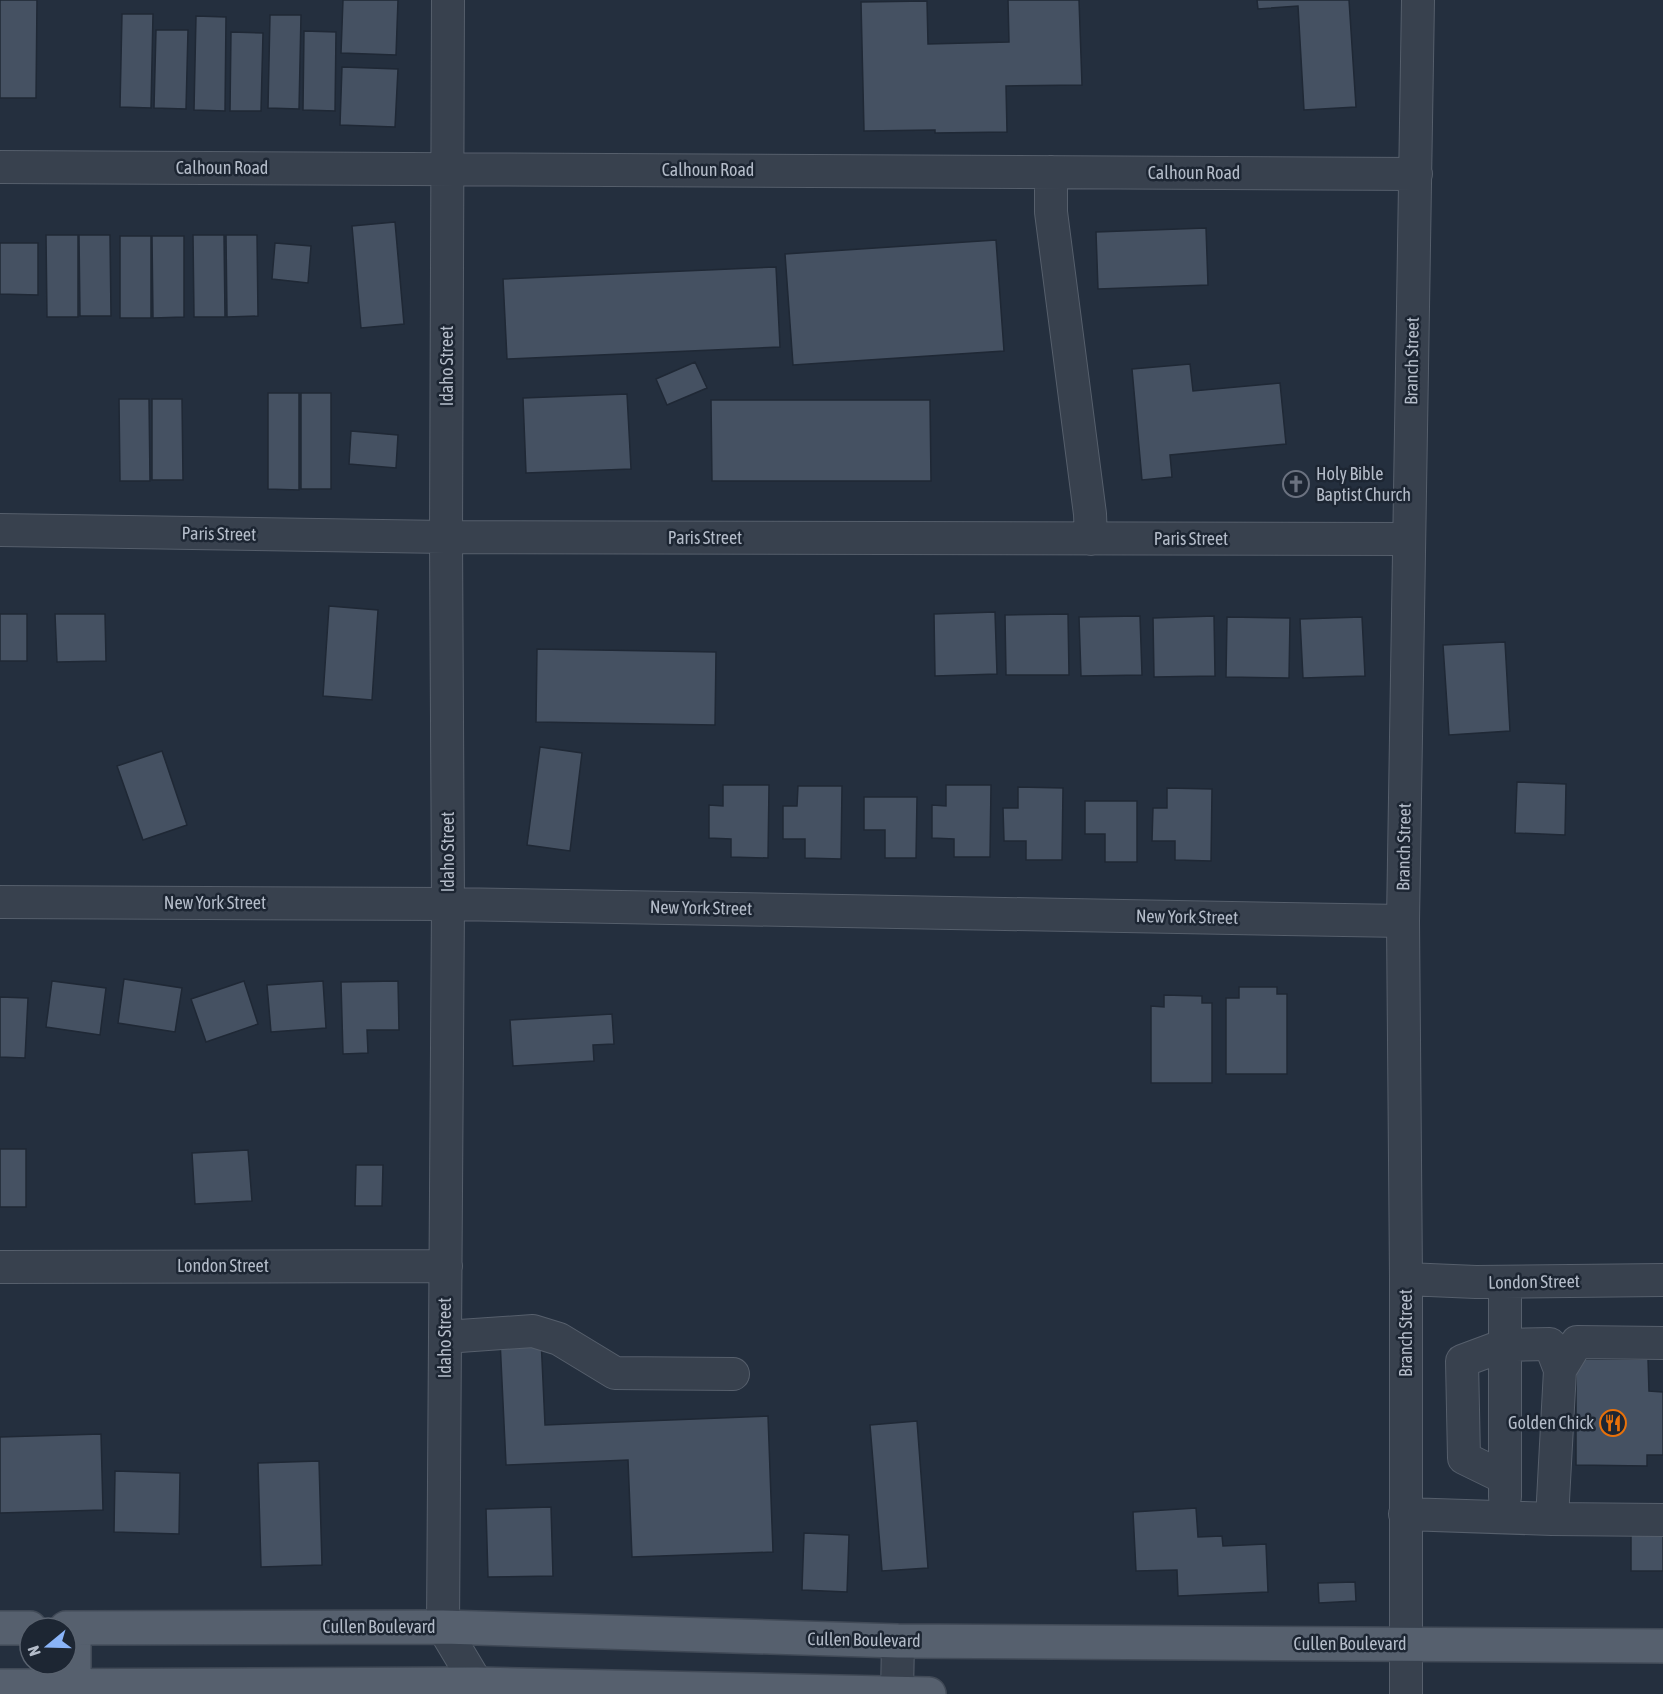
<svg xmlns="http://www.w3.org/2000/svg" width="1663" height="1694" viewBox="0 0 1663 1694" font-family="'Asap Condensed',sans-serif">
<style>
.building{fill:#455162;stroke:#1f2835;stroke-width:1.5}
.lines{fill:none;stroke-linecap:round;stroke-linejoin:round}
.minor-casing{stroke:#565f6c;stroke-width:34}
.major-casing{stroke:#414a57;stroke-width:36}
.minor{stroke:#38414e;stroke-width:32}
.major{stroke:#56606e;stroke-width:33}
.labels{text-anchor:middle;stroke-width:5;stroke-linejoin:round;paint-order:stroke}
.street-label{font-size:18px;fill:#b4bcc9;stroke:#1d2633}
.poi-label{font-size:18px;fill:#b4bcc9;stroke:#1d2633;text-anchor:start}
</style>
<rect width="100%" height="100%" fill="#242f3e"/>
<path class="building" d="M0,0H37L36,98H0Z
M343,0H398L396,55L341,53Z
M1008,0H1079L1082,85L1006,86L1007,132L935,133V130L864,131L861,2L927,1L928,44L1009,42Z
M1257,0H1349L1356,107L1304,110L1298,6L1258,9Z
M122,14H153L151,108L120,107Z
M270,15H301L299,109L268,108Z
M196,16L226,17L225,111L194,110Z
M156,30H188L186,109L154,108Z
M304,31L336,32L335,111L303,110Z
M231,32L263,33L261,111H230Z
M342,67L398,69L395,127L340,125Z
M395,222L404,324L361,328L352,226Z
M1206,228L1208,285L1098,289L1096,232Z
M46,235H78V317H47Z
M79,235H110L111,316H80Z
M193,235H224L225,317H194Z
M226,235H257L258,316L227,317Z
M120,236H151V318H120Z
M152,236H184V317L153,318Z
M996,240L1004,351L793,365L785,254Z
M0,243H38V295L0,294Z
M275,243L311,246L308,283L272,279Z
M776,267L780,347L507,359L503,279Z
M695,362L707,388L667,405L656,379Z
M1190,364L1193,391L1280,383L1286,444L1170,455L1172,477L1142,480L1132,369Z
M268,393H299V490L268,489Z
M301,393H331V489H301Z
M627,394L631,469L526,473L523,398Z
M119,399H149L150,481H120Z
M152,399H182L183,480H152Z
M711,400H930L931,481H712Z
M351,431L398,435L396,468L349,464Z
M329,606L378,610L372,700L323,696Z
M995,612L997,674L935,676L934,614Z
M0,614H27V661H0Z
M55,614H105L106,661L57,662Z
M1068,614L1069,675H1006L1005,615Z
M1140,616L1142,675L1081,676L1079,617Z
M1214,616L1215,676L1154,677L1153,618Z
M1227,617L1290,618L1289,678L1226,677Z
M1362,617L1365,676L1303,678L1300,619Z
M1505,642L1510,731L1449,735L1443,645Z
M537,649L716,652L715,725L536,722Z
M540,747L582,753L570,851L527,845Z
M162,751L187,825L143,840L117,766Z
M1517,782L1566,784L1565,835L1515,833Z
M723,785H769L768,858L731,857V839L709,838V805L723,806Z
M946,785H991L990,857H954V839L932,838V805L946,806Z
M798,786H842L841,859L805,858V839H783V806H797Z
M1018,787L1063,788L1062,860H1026V841H1004L1003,808H1018Z
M1167,788L1212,789L1211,861L1175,860V841H1152L1153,808H1167Z
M864,797H917L916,858H885V830H864Z
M1085,801H1137V862H1105V834H1085Z
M124,979L182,988L175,1032L118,1023Z
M52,981L106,988L100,1035L46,1027Z
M244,981L258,1024L206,1042L191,999Z
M323,981L326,1028L271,1032L267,985Z
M398,981L399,1030H367L368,1053L343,1054L341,982Z
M1239,987H1277V994H1287V1074H1226V998H1239Z
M1164,995L1202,996V1003H1212V1083H1151V1006L1164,1007Z
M0,997L28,998L25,1058L0,1057Z
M612,1014L614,1044L593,1045L594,1061L513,1066L510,1020Z
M0,1149H26V1207H0Z
M248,1150L252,1201L195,1204L192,1153Z
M356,1165H383L382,1206H355Z
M541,1338L545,1425L768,1416L773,1552L632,1557L628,1460L506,1465L500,1340Z
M1576,1359H1648L1649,1391L1663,1392V1455H1647V1466L1576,1465Z
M917,1421L928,1568L882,1571L870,1425Z
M101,1434L103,1510L0,1513V1437Z
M319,1461L322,1565L261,1567L258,1463Z
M115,1471L180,1473L179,1534L114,1532Z
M551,1507L553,1576L488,1577L486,1509Z
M1196,1508L1198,1537L1222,1536L1223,1546L1266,1544L1268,1592L1178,1596L1177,1570L1136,1571L1133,1512Z
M804,1533L849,1535L847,1592L802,1590Z
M1631,1535H1663V1571H1631Z
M1355,1582L1356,1601L1319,1603L1318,1583Z"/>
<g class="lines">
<defs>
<path id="minor" d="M448,0L446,537L448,904L443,1627L477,1684L481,1694
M0,167L1416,174
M1051,172V212L1090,514L1091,539
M0,530L446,537L1409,539
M0,902L448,904L1403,921
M0,1267L446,1266
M1406,1279L1476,1282L1663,1280
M445,1337L533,1331L559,1339L615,1373L733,1374
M1560,1370L1577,1342L1663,1343
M1505,1478L1464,1458L1462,1361L1505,1345L1550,1344L1560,1370L1552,1519
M1505,1497V1282
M1405,1514L1552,1519L1663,1520
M897,1694L898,1641
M1406,1694V1279L1403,921L1418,0"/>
<path id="major" d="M0,1628H30
M66,1628L443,1627L898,1641L1663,1646
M74,1685V1628
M0,1686L477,1684L929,1694"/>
</defs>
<use href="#minor" class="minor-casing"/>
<use href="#major" class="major-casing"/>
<use href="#minor" class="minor"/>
<use href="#major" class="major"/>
</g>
<defs>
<symbol id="church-ring" viewBox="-11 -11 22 22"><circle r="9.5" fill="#1d2633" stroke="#6b7280" stroke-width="1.5"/><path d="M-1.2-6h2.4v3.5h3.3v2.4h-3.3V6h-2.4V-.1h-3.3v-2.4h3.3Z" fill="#6b7280"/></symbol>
<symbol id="restaurant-ring" viewBox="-11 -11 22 22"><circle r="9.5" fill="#1d2633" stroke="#e8710a" stroke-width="1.5"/><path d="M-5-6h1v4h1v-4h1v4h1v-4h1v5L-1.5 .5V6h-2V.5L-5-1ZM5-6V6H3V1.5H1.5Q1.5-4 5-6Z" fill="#e8710a"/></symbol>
</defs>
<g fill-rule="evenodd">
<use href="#church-ring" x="1281" y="469" width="30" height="30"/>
<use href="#restaurant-ring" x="1598" y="1408" width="30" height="30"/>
</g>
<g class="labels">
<g class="street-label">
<text x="222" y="174">Calhoun Road</text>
<text x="708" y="176">Calhoun Road</text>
<text x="1194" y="179">Calhoun Road</text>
<text transform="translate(1412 361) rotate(-89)" y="6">Branch Street</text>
<text transform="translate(447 366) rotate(-90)" y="6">Idaho Street</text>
<text transform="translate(219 534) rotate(1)" y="6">Paris Street</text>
<text x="705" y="544">Paris Street</text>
<text x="1191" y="545">Paris Street</text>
<text transform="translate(1404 847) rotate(-89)" y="6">Branch Street</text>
<text transform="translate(448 852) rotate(-90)" y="6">Idaho Street</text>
<text x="215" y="909">New York Street</text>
<text transform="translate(701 908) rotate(1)" y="6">New York Street</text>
<text transform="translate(1187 917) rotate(1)" y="6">New York Street</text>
<text x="223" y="1272">London Street</text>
<text transform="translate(1534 1282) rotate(-1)" y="6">London Street</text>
<text transform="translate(1406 1333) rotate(-90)" y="6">Branch Street</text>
<text transform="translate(445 1338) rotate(-90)" y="6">Idaho Street</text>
<text x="379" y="1633">Cullen Boulevard</text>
<text transform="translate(864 1640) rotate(1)" y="6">Cullen Boulevard</text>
<text x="1350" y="1650">Cullen Boulevard</text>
</g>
<g class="poi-label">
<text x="1316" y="480">Holy Bible<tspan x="1316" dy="21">Baptist Church</tspan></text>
<text x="1594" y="1429" text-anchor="end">Golden Chick</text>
</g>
</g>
<g transform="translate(48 1646) rotate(251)"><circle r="28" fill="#1d2633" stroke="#59626f" stroke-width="1.5"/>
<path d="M0-4.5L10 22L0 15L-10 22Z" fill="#8ab4f8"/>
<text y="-9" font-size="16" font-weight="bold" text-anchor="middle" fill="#b4bcc9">N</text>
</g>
</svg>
